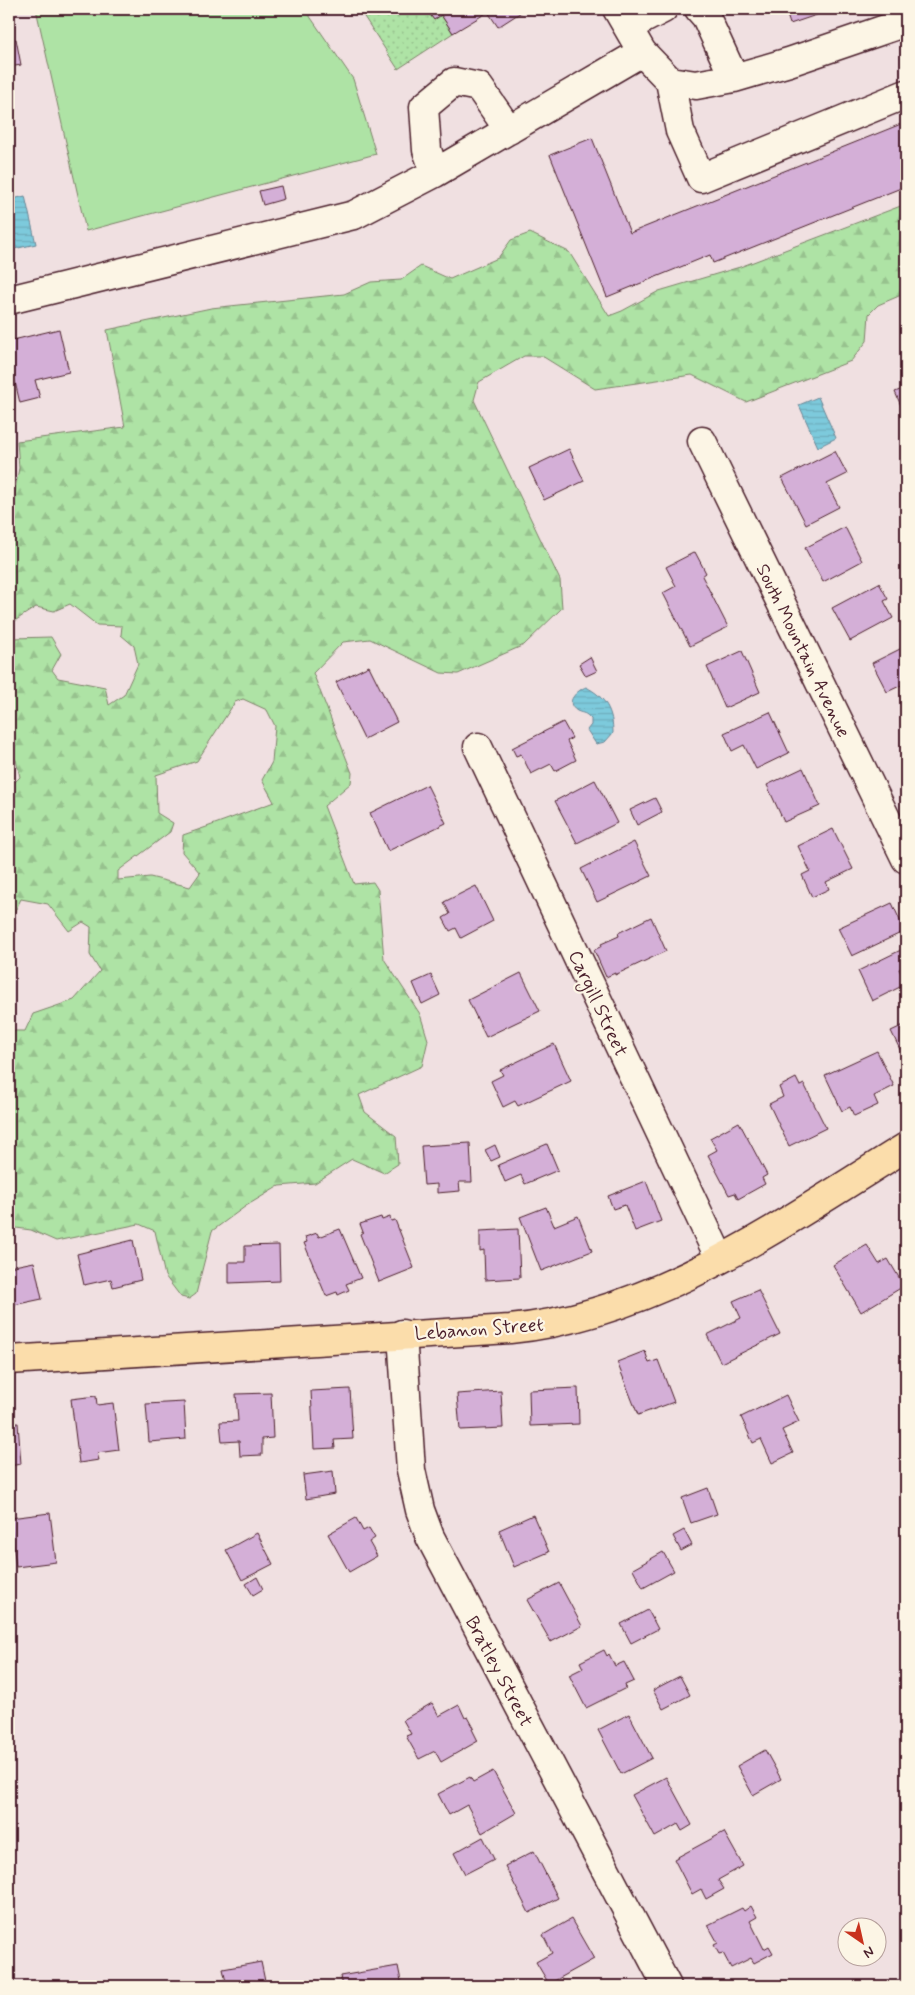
<svg xmlns="http://www.w3.org/2000/svg" width="915" height="1995" viewBox="0 0 915 1995" font-family="Mynerve,sans-serif">
<style>
.grass{fill:url(#grass-dots);stroke:#7c8168}
.forest{fill:url(#forest-firs);stroke:#7c8168;fill-rule:evenodd}
.garden{fill:#aee3a5;stroke:#7c8168}
.water{fill:url(#water-rules);stroke:#698695}
.building{fill:#d4afd7;stroke:#4a1f2b}
.lines{fill:none;stroke-linecap:round;stroke-linejoin:round}
.minor-casing{stroke:#4a1f2b;stroke-width:31}
.major-casing{stroke:#4a1f2b;stroke-width:31}
.minor{stroke:#fcf5e5;stroke-width:28}
.major{stroke:#fbddab;stroke-width:28}
.labels{text-anchor:middle;stroke-width:4.5;stroke-linejoin:round;paint-order:stroke}
.street-label{font-size:19px;fill:#4a1f2b;stroke:#fcf5e5}
</style>
<defs>
<pattern id="grass-dots" width="8" height="8" patternUnits="userSpaceOnUse" patternTransform="scale(1.25)"><rect width="8" height="8" fill="#aee3a5"/><path d="M2 2h.1M6 6h.1" fill="none" stroke="#97c28e" stroke-width="1.8" stroke-linecap="round"/></pattern>
<pattern id="forest-firs" width="22" height="20" patternUnits="userSpaceOnUse" patternTransform="scale(1.25)"><rect width="22" height="20" fill="#aee3a5"/><path d="M5 1l3.5 6h-7zM16 11l3.5 6h-7z" fill="#97c28e"/></pattern>
<pattern id="water-rules" width="6" height="5" patternUnits="userSpaceOnUse" patternTransform="scale(1.25)"><rect width="6" height="5" fill="#7dcadc"/><path d="M0 2.5h6" fill="none" stroke="#6eadbd"/></pattern>
</defs>
<rect width="100%" height="100%" fill="#f0e0e1"/>
<filter id="ink" filterUnits="userSpaceOnUse"><feTurbulence type="fractalNoise" baseFrequency=".02" numOctaves="2"/><feDisplacementMap in="SourceGraphic" scale="10" xChannelSelector="R" yChannelSelector="G"/><feConvolveMatrix kernelMatrix="1 2 1 2 8 2 1 2 1" color-interpolation-filters="sRGB"/></filter>
<g filter="url(#ink)">
<path class="grass" d="M359,9H426L434,20L441,15L453,33L398,69Z"/>
<path class="forest" d="M906,204V293L878,305L869,314L867,341L851,361L746,402L692,375L595,389L542,356H524L479,382L474,400L560,580L562,608L524,645L458,674L441,673L370,639L343,642L313,673L352,773L351,783L324,806L354,884L373,882L378,890L384,959L420,1014L428,1040L422,1066L359,1095L365,1112L396,1136L398,1164L384,1173L352,1159L315,1183L279,1186L246,1206L212,1231L196,1294L189,1299L181,1297L165,1276L155,1231L139,1224L56,1241L31,1230L9,1227V1031H25L33,1014L74,1000L100,971L90,955L91,927L83,922L69,931L48,904L21,899L9,923V784H13L20,777L16,760L9,755V499L14,495L19,468L17,441L125,427L107,330L211,308L344,294L371,282L401,280L421,266L450,279L498,258L511,240L530,233L569,252L609,316L622,311L659,291L740,267ZM70,604L97,625L122,626L121,635L134,646L138,664L124,695L109,705L105,687L58,678L52,670L61,654L51,637L13,638V622L36,607L54,611ZM243,699L267,710L275,726L272,762L262,780L274,802C244,813 214,825 183,835L182,852L200,873L190,887L150,877L118,880V871L170,832L173,823L157,813L156,775L197,761L235,702Z"/>
<path class="garden" d="M36,9H302L309,15L353,79L376,154L86,231Z"/>
<path class="water" d="M25,196L36,244L14,249L9,224V200Z
M818,397L836,438L818,447L799,405Z
M586,687C606,697 613,712 613,733L605,742L596,744L587,730L591,725V719C585,712 584,714 577,711C563,702 578,690 586,687Z"/>
<path class="building" d="M426,9H526L498,27L488,12L453,33L441,15L434,20Z
M785,9H834L790,24Z
M16,39L21,65L9,67V41Z
M906,122V186L713,263L710,255L607,297L550,155L592,138L630,233Z
M281,186L284,199L263,205L259,191Z
M59,329L69,372L35,380L40,398L20,403L9,357V341Z
M905,388L906,406L902,408L895,392Z
M569,449L584,481L544,500L529,468Z
M835,451L847,474L827,484L839,507L806,524L782,478Z
M845,527L862,561L823,582L805,548Z
M695,552L706,573L702,576L728,627L690,646L663,593L676,586L666,567Z
M879,583L888,599L884,601L893,618L850,641L832,608Z
M906,646V683L887,692L872,663Z
M742,651L760,692L725,708L707,667Z
M590,657L597,671L586,676L579,664Z
M369,666L397,722L364,739L336,682Z
M770,712L789,753L756,769L744,745L732,751L724,733Z
M563,722L572,738L567,741L576,760L555,771L551,764L531,774L521,754L516,756L512,748Z
M803,768L820,806L784,822L767,785Z
M595,780L617,823L577,843L555,801Z
M427,785L446,823L388,851L370,813Z
M655,798L662,812L637,825L630,810Z
M833,829L853,869L826,882L829,889L812,897L802,875L810,871L798,846Z
M634,842L651,876L597,902L581,869Z
M476,886L493,921L461,938L456,928L450,931L443,918L450,914L444,902Z
M892,903L905,931L852,956L838,928Z
M651,917L666,951L615,975V973L606,977L594,950L602,946L601,944L619,936L618,933Z
M903,949L906,956V965L899,969L906,984L872,1001L858,971Z
M521,973L540,1011L486,1037L468,1000Z
M431,975L440,995L422,1004L413,983Z
M906,1024V1062L891,1031Z
M554,1044L571,1081L518,1106L515,1101L503,1107L491,1081L503,1075L500,1070Z
M877,1051L894,1086L874,1096L878,1105L854,1116L850,1107L842,1111L825,1075Z
M796,1078L800,1086L804,1084L826,1128L789,1146L769,1104L783,1097L779,1087Z
M739,1122L767,1175L762,1178L765,1184L738,1199L735,1193L729,1195L708,1155L717,1150L710,1138Z
M470,1143L472,1182H459L460,1191L437,1193V1184L424,1185L421,1146Z
M547,1144L558,1170L525,1184L521,1175L505,1182L498,1165Z
M495,1145L500,1157L491,1161L485,1150Z
M646,1181L661,1221L635,1231L625,1205L613,1209L608,1196Z
M546,1207L554,1226L578,1216L592,1251L541,1271L520,1217Z
M381,1217L382,1220L390,1217L391,1221L395,1220L414,1268L379,1282L360,1234L363,1232L360,1224Z
M340,1229L361,1278L346,1284L349,1290L338,1295L337,1292L326,1296L304,1243L307,1242L305,1237L317,1233L319,1237Z
M518,1229L520,1278L485,1280L484,1250L480,1251V1231Z
M133,1240L141,1280L113,1287L111,1279L84,1285L77,1254Z
M279,1245L280,1281L229,1283V1262H245V1246Z
M867,1245L879,1264L888,1259L904,1286L861,1312L833,1265Z
M34,1262L42,1299L9,1306V1267Z
M758,1290L780,1334L721,1363L707,1335L741,1318L733,1301Z
M645,1351L649,1363L658,1360L674,1402L638,1415L617,1362Z
M578,1388L579,1424L530,1426L529,1390Z
M350,1389L353,1439L334,1440L335,1448L314,1449L311,1391Z
M501,1391L503,1428L460,1430L457,1394Z
M271,1393L273,1438L262,1439V1455L240,1456L239,1441L222,1442L220,1422L238,1421L236,1394Z
M786,1395L799,1422L782,1430L793,1453L772,1463L761,1439L753,1443L741,1417Z
M96,1396L97,1405L113,1403L119,1450L97,1453L99,1460L79,1463L71,1399Z
M184,1402L186,1439L149,1442L146,1404Z
M18,1423L21,1464L9,1466V1424Z
M333,1471L335,1494L306,1499L303,1475Z
M708,1488L717,1514L691,1523L682,1498Z
M50,1513L56,1562L16,1567L10,1518Z
M533,1515L549,1552L514,1567L499,1530Z
M356,1518L363,1531L369,1528L375,1538L369,1542L377,1556L349,1572L328,1534Z
M684,1530L692,1545L681,1551L673,1536Z
M257,1533L273,1564L242,1580L226,1550Z
M663,1552L674,1571L643,1588L633,1569Z
M257,1577L263,1589L253,1595L246,1584Z
M559,1583L582,1626L551,1642L527,1600Z
M648,1610L658,1629L631,1643L621,1624Z
M604,1650L607,1656L609,1654L615,1666L624,1662L634,1681L625,1685L626,1688L586,1708L569,1675L583,1668L580,1662Z
M680,1676L690,1695L663,1709L653,1690Z
M432,1703L439,1716L459,1705L465,1718L468,1717L474,1728L472,1729L478,1741L441,1762L435,1751L419,1759L406,1736L411,1734L403,1720Z
M629,1714L652,1758L621,1774L598,1730Z
M765,1750L781,1779L753,1795L737,1766Z
M493,1771L516,1813L482,1833L467,1805L449,1815L438,1794L470,1777L473,1782Z
M666,1777L692,1825L682,1831L678,1824L655,1837L632,1795Z
M724,1832L743,1866L718,1880L724,1889L706,1899L701,1889L692,1894L674,1859Z
M483,1837L494,1859L465,1874L454,1853Z
M534,1851L558,1898L529,1913L505,1866Z
M751,1906L757,1917L750,1921L764,1949L769,1946L773,1953L754,1963L751,1958L731,1968L723,1953L719,1954L714,1945L718,1943L708,1925L742,1908L744,1911Z
M571,1919L594,1959L549,1984L536,1962L552,1953L543,1935Z
M261,1962L266,1986H225H227L223,1969Z
M398,1966L402,1986H342L340,1976Z"/>
<g class="lines">
<defs>
<path id="minor" d="M617,9L642,52
M699,9L706,17L734,78
M628,27L663,9
M670,81L680,131L701,178L906,94
M435,173L427,150L424,107L454,82L479,87L509,130
M9,300L354,215L435,173L642,52L670,81L696,85L734,78L789,62L906,22
M702,441L906,859
M478,747L720,1259
M402,1334L411,1470L420,1510L430,1537L667,1986"/>
<path id="major" d="M9,1360L510,1329C657,1315 784,1222 906,1147"/>
</defs>
<use href="#minor" class="minor-casing"/>
<use href="#major" class="major-casing"/>
<use href="#minor" class="minor"/>
<use href="#major" class="major"/>
</g>
</g>
<g class="labels">
<g class="street-label">
<text transform="translate(804 650) rotate(64)" y="7">South Mountain Avenue</text>
<text transform="translate(599 1003) rotate(65)" y="7">Cargill Street</text>
<text transform="translate(479 1328) rotate(-4)" y="7">Lebanon Street</text>
<text transform="translate(500 1671) rotate(62)" y="7">Bratley Street</text>
</g>
</g>
<rect width="915" height="1995" fill="none" stroke="#fcf5e5" stroke-width="30"/>
<rect x="15" y="15" width="885" height="1965" fill="none" stroke="#4a1f2b" stroke-width="2" filter="url(#ink)"/>
<g transform="translate(862 1942) rotate(146)"><circle r="24" fill="#fcf5e5" stroke="#b59f9b"/>
<path d="M0-4L9 19L0 12L-9 19Z" fill="#c8321e"/>
<text y="-8" font-size="14" font-weight="bold" text-anchor="middle" fill="#4a1f2b">N</text>
</g>
</svg>
